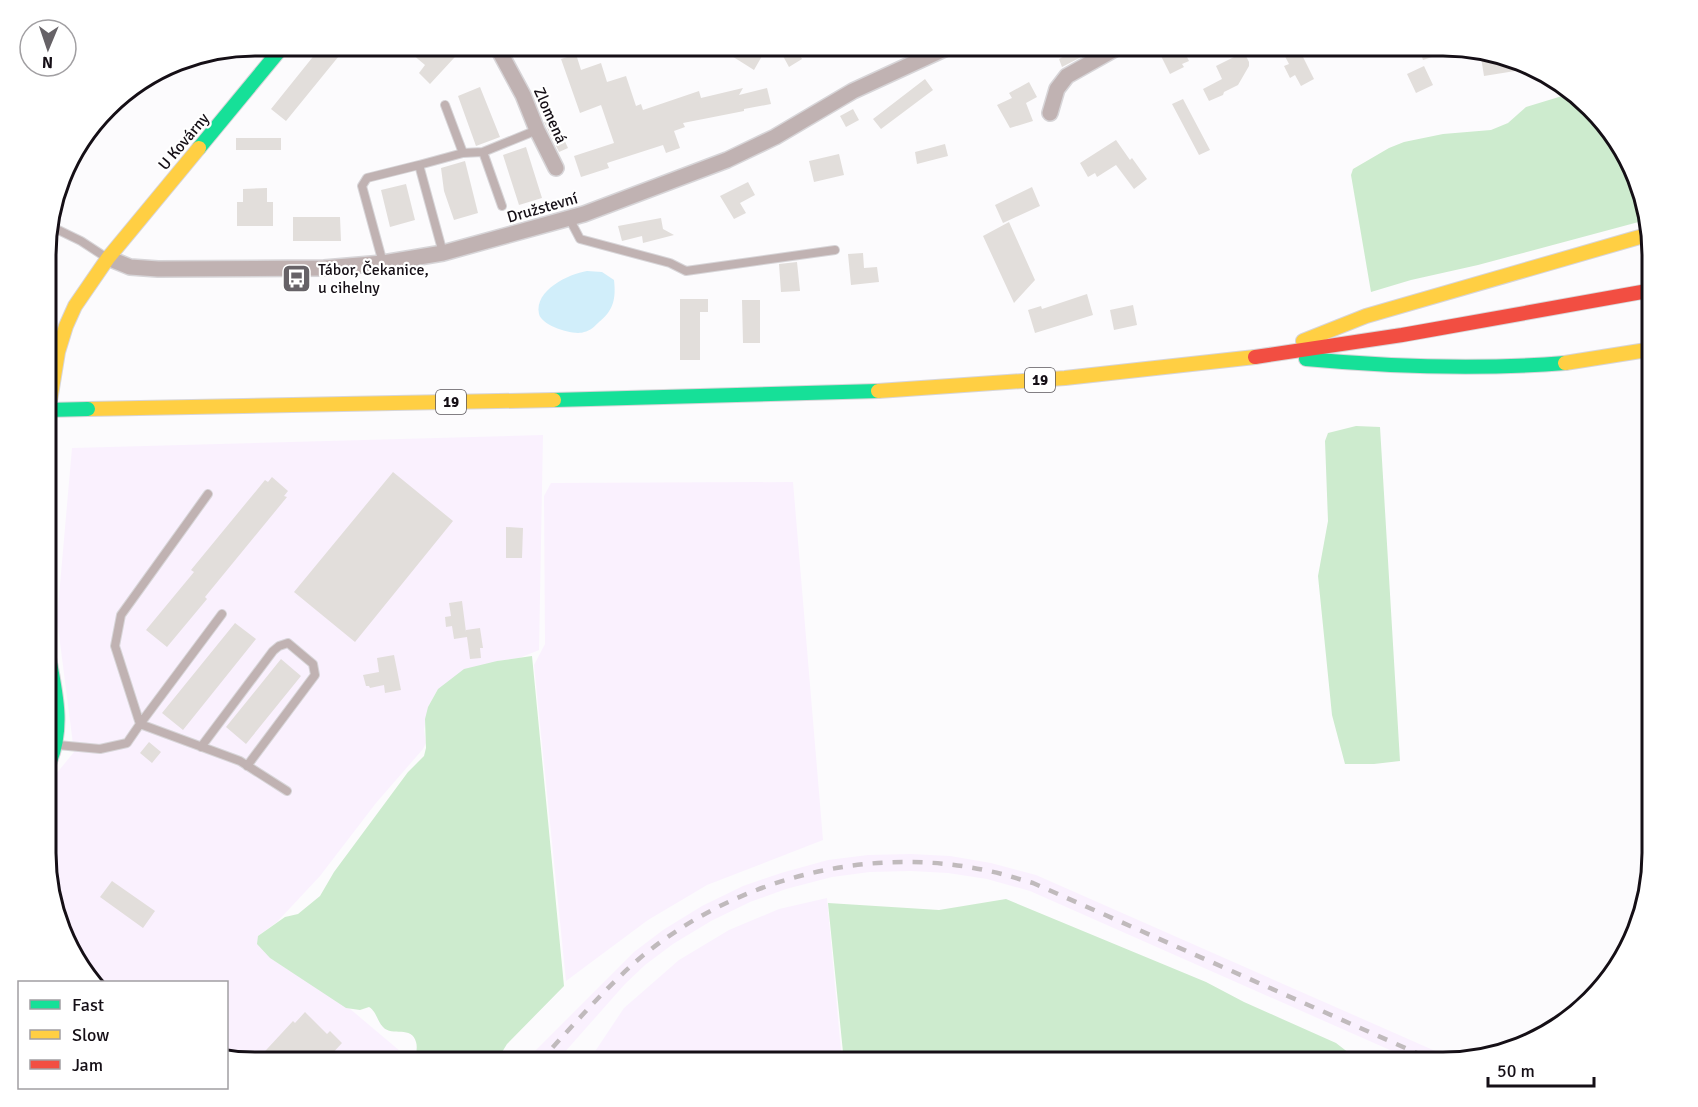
<svg xmlns="http://www.w3.org/2000/svg" width="1698" height="1107" viewBox="0 0 1698 1107" font-family="Signika,sans-serif">
<style>
.built{fill:#faf1fe}
.green{fill:#cdebce}
.water{fill:#d1eefa}
.building{fill:#e2dedb}
.lines{fill:none;stroke-linecap:round;stroke-linejoin:round}
.lane-casing{stroke:#d7d5d8;stroke-width:10}
.street-casing{stroke:#d7d5d8;stroke-width:18}
.fast-casing{stroke:#d7d5d8;stroke-width:16}
.slow-casing{stroke:#d7d5d8;stroke-width:16}
.jam-casing{stroke:#d7d5d8;stroke-width:16}
.lane{stroke:#c0b2b2;stroke-width:8}
.street{stroke:#c0b2b2;stroke-width:15}
.fast{stroke:#16e098;stroke-width:14}
.slow{stroke:#ffcf43;stroke-width:14}
.jam{stroke:#f24e42;stroke-width:14}
.rail{stroke:#c0babc;stroke-width:4.5;stroke-dasharray:10 10;stroke-linecap:butt}
.fast-bridge-casing{stroke:#d7d5d8;stroke-width:16;stroke-linecap:butt}
.fast-bridge{stroke:#16e098;stroke-width:14}
.labels{text-anchor:middle;stroke-width:4.5;stroke-linejoin:round;paint-order:stroke}
.shield{fill:#fff;stroke:#5b575c;stroke-width:1.5}
.shield-label{font-size:15px;font-weight:bold;fill:#150f16}
.street-label{font-size:16px;fill:#150f16;stroke:#fff}
.poi-label{font-size:16px;fill:#150f16;stroke:#fff;text-anchor:start}
.rim{fill:none;stroke:#150f16;stroke-width:3}
</style>
<rect width="100%" height="100%" fill="#fcfbfd"/>
<path class="built" d="M543,435L539,650L519,658L497,661L438,689L428,707L424,730L426,743L423,749L376,803L320,876L277,922L258,936L270,958L349,1008L413,1062H254L227,1057L226,982H97L73,957L47,879V785L74,752L57,619L72,448Z
M793,482L823,840L707,885L648,920L566,981L534,665L545,644L544,496L551,483Z
M911,854L950,856L991,863L1036,875L1458,1061L1417,1062L1030,891L987,879L948,873L911,871L870,872L832,877L786,889L750,902L711,921L673,944L645,965L625,984L556,1062H524L634,952L663,930L702,906L743,886L781,873L828,860L868,855Z
M827,898L842,1062H588L624,1008L679,960L729,930L779,909Z"/>
<path class="green" d="M1572,93L1625,150L1646,220L1478,265L1411,280L1371,292L1351,175L1353,169L1389,148L1404,142L1443,134L1491,130L1508,123L1526,107Z
M1356,426L1380,427L1400,761L1374,764H1345L1332,715L1318,576L1328,521L1325,441L1328,433Z
M532,656L564,986L507,1044L496,1062H417C415,1055 418,1048 416,1042C412,1025 392,1037 383,1027C377,1021 377,1012 369,1007L360,1010L346,1008L270,958L257,944L258,936L285,917L298,914L320,896L334,872L408,772L424,756L426,748L425,719L428,707L438,689L464,669L497,661Z
M1006,899L1206,982L1244,1002L1336,1043L1349,1053L1353,1062H844L828,903L939,910Z"/>
<path class="water" d="M587,271L602,272L614,280C616,298 614,310 599,322C595,326 590,331 584,332C574,336 542,326 539,314C534,290 569,274 587,271Z"/>
<path class="building" d="M328,45H336L343,51L286,121L271,109L320,48L324,51Z
M421,45H466L430,84L419,73L425,65L412,54Z
M732,45H744L762,56L754,70L727,53Z
M777,45H794L802,59L789,67Z
M1071,45H1083L1087,54L1062,67L1059,59L1074,51Z
M1164,45H1181L1189,61L1182,64L1184,67L1170,74L1157,48Z
M1279,45H1297L1314,79L1301,86L1295,75L1290,78L1284,66L1289,64Z
M1418,45H1444L1459,48L1423,60Z
M1480,51L1510,56L1534,68L1484,76Z
M1244,52L1249,62V66L1238,85L1224,92L1223,95L1209,101L1203,89L1222,79L1216,66Z
M576,54L581,70L601,63L607,82L626,76L636,106L641,104L643,110L699,91L701,98L743,88L739,95L767,88L771,104L744,109V111L683,123L685,127L674,131L680,148L666,153L663,145L607,163L609,168L581,177L574,156L614,143L601,105L580,113L561,59Z
M1424,66L1433,85L1416,93L1407,74Z
M925,79L933,90L881,129L873,119Z
M1029,82L1037,97L1026,103L1033,121L1010,128L997,105L1012,98L1009,93Z
M480,87L500,137L476,146L458,96Z
M1183,99L1210,150L1199,155L1172,104Z
M853,109L859,120L846,127L840,116Z
M554,118L568,148L559,152L544,122Z
M236,138H281V150H236Z
M1116,140L1130,160L1132,158L1147,179L1134,189L1116,165L1097,177L1095,173L1088,177L1080,163Z
M945,144L948,156L917,164L915,152Z
M526,147L542,198L519,205L503,155Z
M839,154L844,175L814,182L809,161Z
M465,161L478,213L454,220L444,191L441,168Z
M748,182L755,195L740,203L746,213L734,219L720,196Z
M406,184L415,220L390,227L381,190Z
M1032,187L1040,206L1003,223L995,205Z
M267,188V202H273V226H237V202H243V189Z
M293,217H340L341,241H293Z
M661,218L663,229L674,235L643,243L642,236L622,241L618,226Z
M1009,222L1035,280L1014,303L983,236Z
M863,253L864,268L877,267L879,282L851,285L848,254Z
M797,262L800,291L781,292L779,264Z
M1087,294L1093,315L1035,333L1028,310L1041,306L1042,309Z
M680,299H708V312H700V360H680Z
M742,300H760V343H743Z
M1133,305L1137,325L1114,330L1110,310Z
M393,472L453,521L355,642L294,592Z
M272,477L288,491L284,496L287,497L205,597L207,599L167,647L146,630L194,572L191,570L265,480L268,482Z
M506,527L523,528L522,558H506Z
M462,601L466,632V630L480,628L483,648H480L481,658L470,659L467,637L454,639L452,626L446,627L445,617L451,616L449,603Z
M235,623L256,639L183,730L162,713Z
M394,655L401,690L385,693L384,685L370,688L369,686H366L363,675L379,672L377,658Z
M281,659L301,676L246,744L226,727Z
M149,742L161,752L152,763L140,753Z
M112,881L155,911L143,928L100,897Z
M305,1012L327,1034L330,1031L342,1043L330,1056L337,1062H255L293,1021L295,1023Z"/>
<g class="lines">
<defs>
<path id="lane" d="M445,105L463,153
M502,206L483,152L537,130
M569,218L580,239L670,263L686,271L835,250
M48,225L81,241L107,258
M443,253L419,165L463,153L483,152
M383,263L362,186L367,178L419,165
M222,614L140,724L240,761L287,791
M58,745L100,749L127,743L140,724L115,646L121,615L208,494
M201,747L273,651L279,646L288,643L313,664L315,675L247,766"/>
<path id="street" d="M496,45L523,95L537,130L556,168
M1050,113L1057,89L1067,76L1122,45
M108,258L130,267L158,269L324,268L383,263L443,253L584,214L727,160L775,137L853,91L953,45"/>
<path id="fast" d="M199,148L284,45
M1306,359C1393,367 1478,370 1565,363
M554,400L878,391
M47,648C55,689 66,729 47,768"/>
<path id="slow" d="M1303,341L1366,316L1650,234
M1565,363L1653,349
M878,391L1065,378L1255,357
M88,409L554,400
M47,419L58,352L66,326L75,306L108,258L199,148"/>
<path id="jam" d="M1255,357L1402,335L1653,290"/>
</defs>
<use href="#lane" class="lane-casing"/>
<use href="#street" class="street-casing"/>
<use href="#fast" class="fast-casing"/>
<use href="#slow" class="slow-casing"/>
<use href="#jam" class="jam-casing"/>
<use href="#lane" class="lane"/>
<use href="#street" class="street"/>
<use href="#fast" class="fast"/>
<use href="#slow" class="slow"/>
<use href="#jam" class="jam"/>
<path class="rail" d="M539,1062C572,1027 604,989 640,958C735,879 868,844 989,871C1004,874 1018,879 1033,883L1437,1062"/>
<defs>
<path id="fast-bridge" d="M47,410L88,409"/>
</defs>
<use href="#fast-bridge" class="fast-bridge-casing"/>
<use href="#fast-bridge" class="fast-bridge"/>
</g>
<defs>
<symbol id="bus-square" viewBox="-11 -11 22 22"><rect x="-9" y="-9" width="18" height="18" rx="4" fill="#666267" stroke="#fff"/><path d="M-5-6H5V4H4V6H2V4H-2V6H-4V4H-5ZM-3.5-4V0h7V-4ZM-3.5 1.2v1.5H-2V1.2ZM2 1.2v1.5H3.5V1.2Z" fill="#fff"/></symbol>
</defs>
<g fill-rule="evenodd">
<use href="#bus-square" x="280" y="262" width="33" height="33"/>
</g>
<g class="labels">
<g class="shield">
<rect x="1025" y="368" width="30" height="24" rx="4.5"/>
<rect x="436" y="390" width="30" height="24" rx="4.5"/>
</g>
<g class="shield-label">
<text x="1040" y="385">19</text>
<text x="451" y="407">19</text>
</g>
<g class="street-label">
<text transform="translate(551 115) rotate(66)" y="6">Zlomená</text>
<text transform="translate(183 141) rotate(-50)" y="6">U Kovárny</text>
<text transform="translate(542 207) rotate(-16)" y="6">Družstevní</text>
</g>
<g class="poi-label">
<text x="318" y="275">Tábor, Čekanice,<tspan x="318" dy="18">u cihelny</tspan></text>
</g>
</g>
<path d="M0 0H1698V1107H0ZM255 56H1443A199 199 0 0 1 1642 255V853A199 199 0 0 1 1443 1052H255A199 199 0 0 1 56 853V255A199 199 0 0 1 255 56Z" fill="#fff" fill-rule="evenodd"/>
<path class="rim" d="M255 56H1443A199 199 0 0 1 1642 255V853A199 199 0 0 1 1443 1052H255A199 199 0 0 1 56 853V255A199 199 0 0 1 255 56Z"/>
<rect x="18" y="981" width="210" height="108" fill="#ffffff" stroke="#a19fa2" stroke-width="1.5"/>
<rect x="30" y="1000" width="30" height="9" fill="#16e098" stroke="#a19fa2" stroke-width="1.5"/>
<text x="72" y="1011" font-size="18" fill="#150f16">Fast</text>
<rect x="30" y="1030" width="30" height="9" fill="#ffcf43" stroke="#a19fa2" stroke-width="1.5"/>
<text x="72" y="1041" font-size="18" fill="#150f16">Slow</text>
<rect x="30" y="1060" width="30" height="9" fill="#f24e42" stroke="#a19fa2" stroke-width="1.5"/>
<text x="72" y="1071" font-size="18" fill="#150f16">Jam</text>
<g transform="translate(48 48) rotate(182)"><circle r="28" fill="#ffffff" stroke="#a19fa2" stroke-width="1.5"/>
<path d="M0-4.5L10 22L0 15L-10 22Z" fill="#666267"/>
<text y="-9" font-size="16" font-weight="bold" text-anchor="middle" fill="#150f16">N</text>
</g>
<path d="M1488 1077v9h106v-9" fill="none" stroke="#150f16" stroke-width="3"/>
<text x="1497" y="1077" font-size="18" fill="#150f16" stroke="#ffffff" stroke-width="4.5" paint-order="stroke">50 m</text>
</svg>
